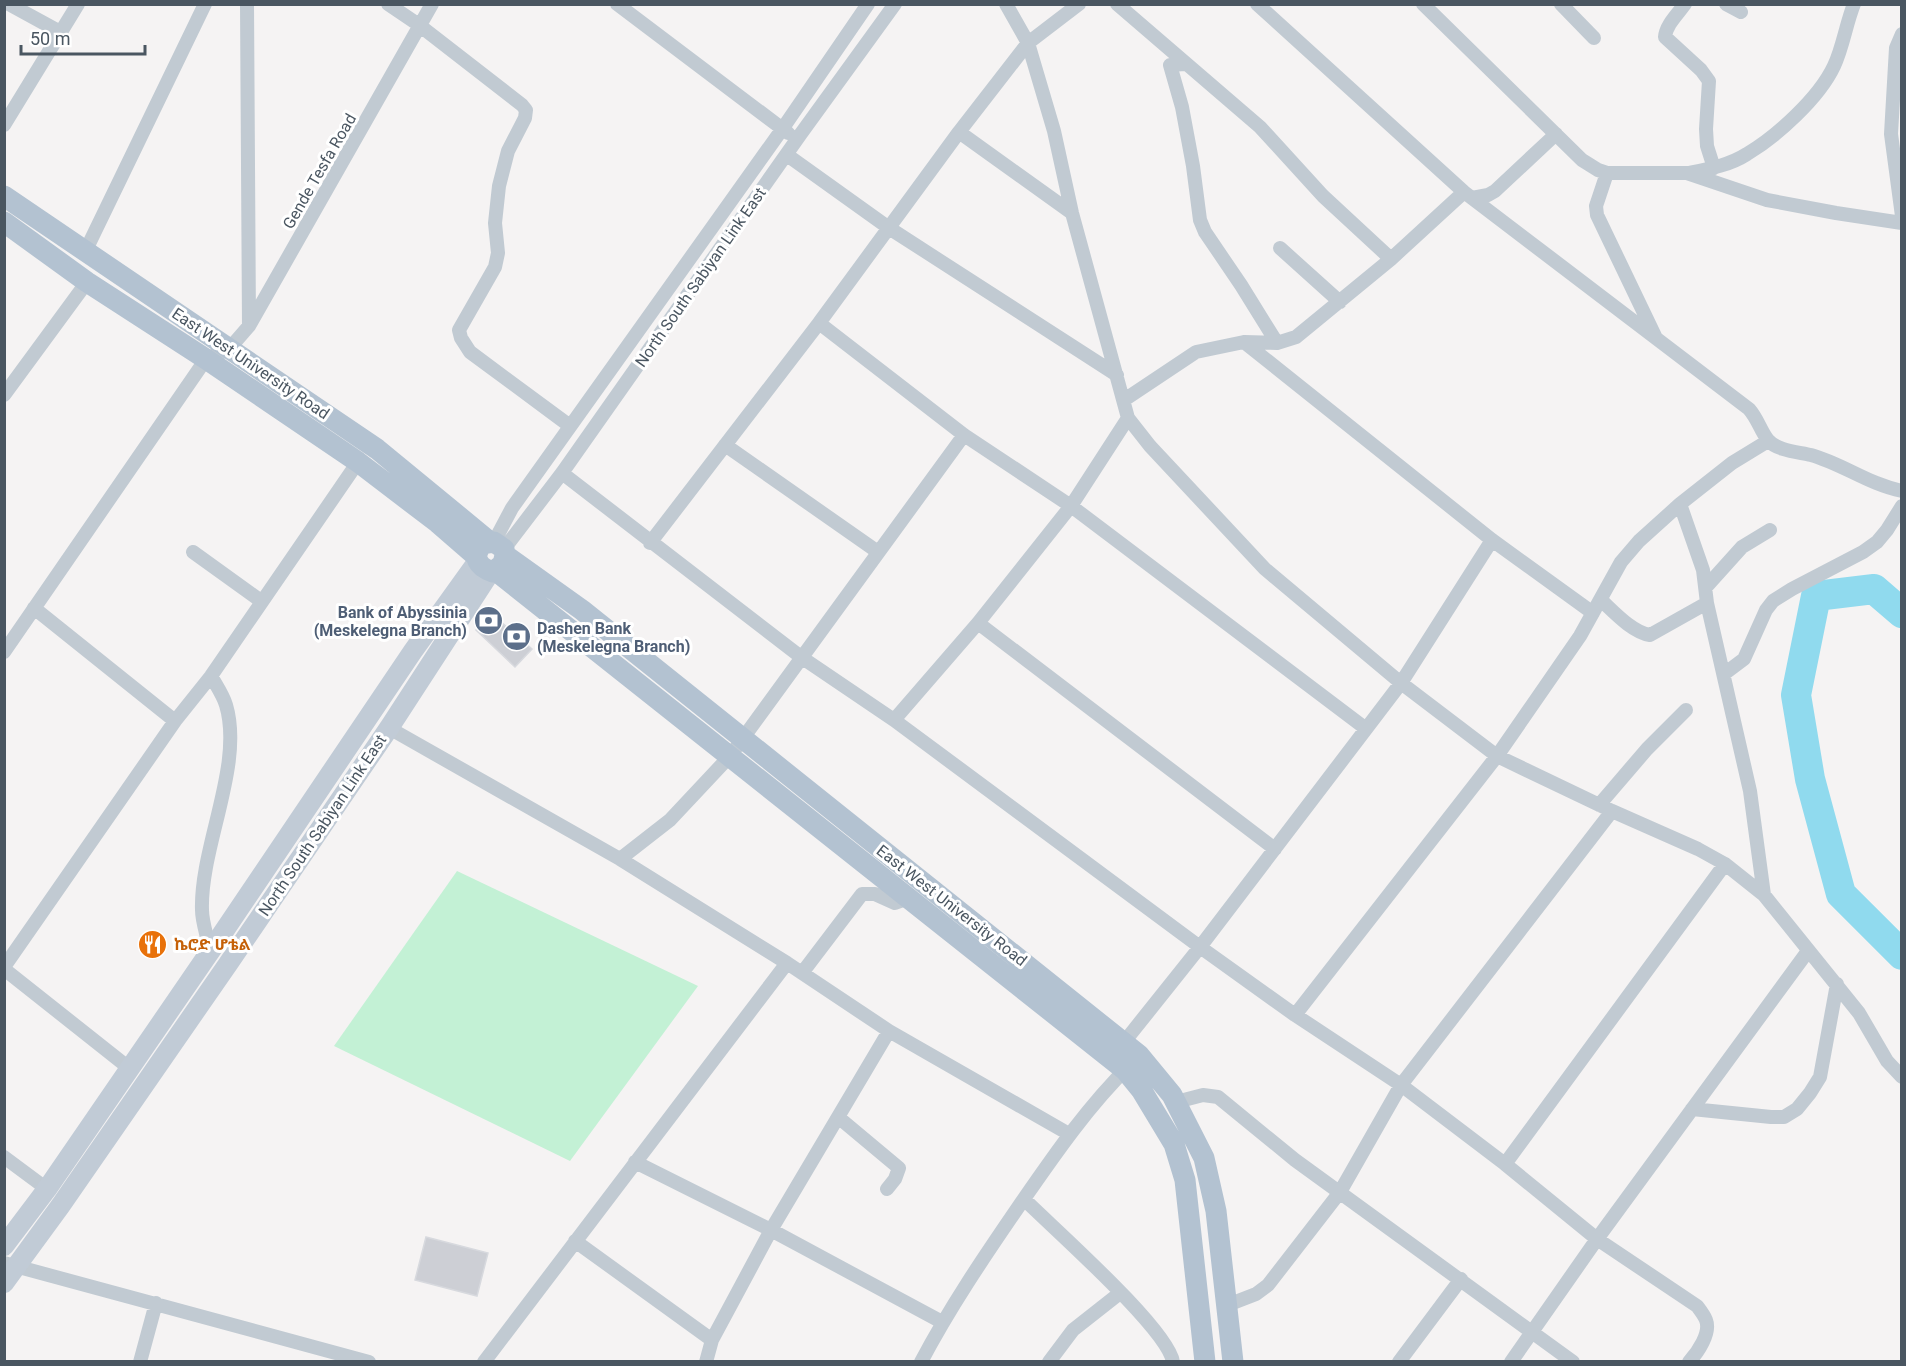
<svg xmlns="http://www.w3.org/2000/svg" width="1906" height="1366" viewBox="0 0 1906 1366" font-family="Roboto,'Noto Sans Ethiopic',sans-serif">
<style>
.green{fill:#c3f1d5}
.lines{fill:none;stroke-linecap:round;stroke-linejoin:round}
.river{stroke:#90daee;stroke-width:30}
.building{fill:#cdcfd5;stroke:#d7d9de;stroke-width:1.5}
.street{stroke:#c1cad2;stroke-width:14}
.secondary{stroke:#c1cbd6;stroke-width:20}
.primary{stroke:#b3c2d1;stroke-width:21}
.labels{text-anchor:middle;stroke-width:6;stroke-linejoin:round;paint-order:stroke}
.street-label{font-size:16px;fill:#4a5661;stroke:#fff}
.service-label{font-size:16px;font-weight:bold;fill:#4e5e75;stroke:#fff;text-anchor:end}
.food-label{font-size:16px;font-weight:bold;fill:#c56008;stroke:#fff;text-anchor:start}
</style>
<rect width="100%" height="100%" fill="#f5f3f3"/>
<path class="green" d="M457,871L698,986L570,1161L334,1046Z"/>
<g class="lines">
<path class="river" d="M1902,613L1874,589L1816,596L1796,695L1810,779L1841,894L1902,955"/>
</g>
<path class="building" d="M496,620L501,622L532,649L515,667L476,630L486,621Z
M426,1237L488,1253L477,1296L415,1280Z"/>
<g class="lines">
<path class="street" d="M9,4L62,33
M247,4L249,326
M388,4L419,25L522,105L526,110L525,118L508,151L499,186L495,223L498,253L495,267L459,330L461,338L470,352L570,426
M617,4L788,133
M1006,4L1028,43L1054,131L1072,213L1128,418L1150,446L1265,569L1401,683L1497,756L1612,811L1698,849L1725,864L1764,895L1859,1013L1887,1061L1902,1077
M1117,4L1260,127L1323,196L1391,259
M1257,4L1464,192L1749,409C1758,419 1761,432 1768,440C1777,451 1799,452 1811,455C1843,464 1868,484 1902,491
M1423,4L1582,160L1598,170L1607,173H1687L1767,200L1836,213L1902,223
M1561,4L1594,38
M1685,4C1677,15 1666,25 1665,37L1701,70L1709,81L1706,129L1707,146L1714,168
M1726,4L1741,12
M1902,34L1896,48L1891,134L1902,216
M1185,64L1170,65L1182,107L1193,166L1200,220L1205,232L1241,285L1277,343
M4,125L78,4
M959,132L1072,213
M787,155L889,228L1117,375
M1607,173L1596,206L1597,215L1656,338
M1689,173C1709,169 1730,165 1747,154C1777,136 1819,98 1834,66C1843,47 1846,24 1854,4
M1472,198L1488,195L1495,191L1556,134
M1280,248L1340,302
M85,252L205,4
M819,323L964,435L1071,506L1365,728
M1244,342L1492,540L1593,613
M4,395L87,282
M1124,400L1196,352L1244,342L1277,343L1296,337L1391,259L1464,192
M725,445L878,552
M562,473L801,657L894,720L1200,947L1295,1015L1401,1085L1505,1164L1597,1239L1697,1306C1700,1310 1704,1315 1706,1320C1711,1333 1698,1352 1689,1362
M1680,504L1703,570L1707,603L1750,791L1764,895
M494,542L512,508L783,128L868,4
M650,543L819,323L959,132L1028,43L1079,4
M504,549L562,473L800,135L895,4
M193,552L261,601
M1706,587L1742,547L1770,530
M1601,600C1614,612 1632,632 1650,635L1707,603
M34,608L175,721
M978,623L1275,849
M4,652L206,359L229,349L249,326L432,4
M1724,674L1744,659L1766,610L1773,601L1792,589L1863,552L1877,542L1887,530L1902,506
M894,720L978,623L1071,506L1128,418
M389,728L620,859L787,963L889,1031L1069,1134
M1599,805L1647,749L1686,710
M620,859L670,820L730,756L964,435
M210,951C208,938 202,923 202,910C200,847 244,765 226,705C223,695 216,685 211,676
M4,967L175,721L211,676L358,462
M4,969L129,1068
M802,973L862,894H875L895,903L909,898
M1295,1015L1497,756L1580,636L1621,562L1639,541L1680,504L1732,463L1768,441
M1125,1041L1200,947L1401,683L1492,540
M1176,1102L1203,1095L1218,1097L1295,1160L1573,1362
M1692,1109L1771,1117H1784L1797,1109L1810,1093L1820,1077L1837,984
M838,1117L899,1168L895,1179L887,1189
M4,1157L47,1189
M635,1162L771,1230L942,1322
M1505,1164L1725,864
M1024,1199C1053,1228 1168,1329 1173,1362
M575,1241L712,1340
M4,1263L369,1362
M1225,1306L1256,1294L1268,1285L1340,1192L1401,1085L1612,811
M140,1362L156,1303
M484,1362L787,963
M706,1362L712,1340L771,1230L889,1031
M921,1362C950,1307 984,1257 1019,1206C1053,1157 1087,1107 1130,1065
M1049,1362L1073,1330L1120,1293
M1399,1362L1461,1279
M1511,1362L1597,1239L1808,951"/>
<path class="secondary" d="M4,1246L47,1189L220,937L413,651L477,562
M4,1283L61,1205L228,964L389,728L491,571"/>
<path class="primary" d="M4,196L377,449L490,542
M4,222L87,282L206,359L358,462L438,523L476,556
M505,555L503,564L493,572C478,567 471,557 483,544L494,542L504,549L505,555L582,610L1139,1055L1172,1095L1204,1158L1216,1211L1233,1362
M496,571L1125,1070L1142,1091L1174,1144L1185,1180L1205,1362"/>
</g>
<defs>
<symbol id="bank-disc" viewBox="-11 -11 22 22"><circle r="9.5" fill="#5c6f8a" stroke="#fff"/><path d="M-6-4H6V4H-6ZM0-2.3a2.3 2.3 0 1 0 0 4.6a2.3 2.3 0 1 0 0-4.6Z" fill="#fff"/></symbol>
<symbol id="restaurant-disc" viewBox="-11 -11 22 22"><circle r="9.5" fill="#e8710a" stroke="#fff"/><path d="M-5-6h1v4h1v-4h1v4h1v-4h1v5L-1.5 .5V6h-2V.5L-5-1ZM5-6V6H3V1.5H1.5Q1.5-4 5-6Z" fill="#fff"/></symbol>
</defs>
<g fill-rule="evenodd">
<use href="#bank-disc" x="472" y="604" width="33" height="33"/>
<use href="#bank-disc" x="500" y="620" width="33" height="33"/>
<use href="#restaurant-disc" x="136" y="928" width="33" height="33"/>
</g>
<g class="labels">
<g class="street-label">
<text transform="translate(319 171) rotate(-60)" y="6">Gende Tesfa Road</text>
<text transform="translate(700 277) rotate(-55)" y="6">North South Sabiyan Link East</text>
<text transform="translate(251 363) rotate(34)" y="6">East West University Road</text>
<text transform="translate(322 825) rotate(-56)" y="6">North South Sabiyan Link East</text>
<text transform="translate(952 905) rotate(38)" y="6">East West University Road</text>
</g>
<g class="service-label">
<text x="467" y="618">Bank of Abyssinia<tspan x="467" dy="18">(Meskelegna Branch)</tspan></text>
<text x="537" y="634" text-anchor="start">Dashen Bank<tspan x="537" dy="18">(Meskelegna Branch)</tspan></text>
</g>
<g class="food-label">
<text x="174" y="950">ኬሮድ ሆቴል</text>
</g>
</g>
<rect width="1906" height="1366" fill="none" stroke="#4a5661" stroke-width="12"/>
<path d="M21 45v9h124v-9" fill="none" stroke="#4a5661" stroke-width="3"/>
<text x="30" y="45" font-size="18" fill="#4a5661" stroke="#ffffff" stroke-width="4.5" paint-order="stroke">50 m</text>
</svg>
